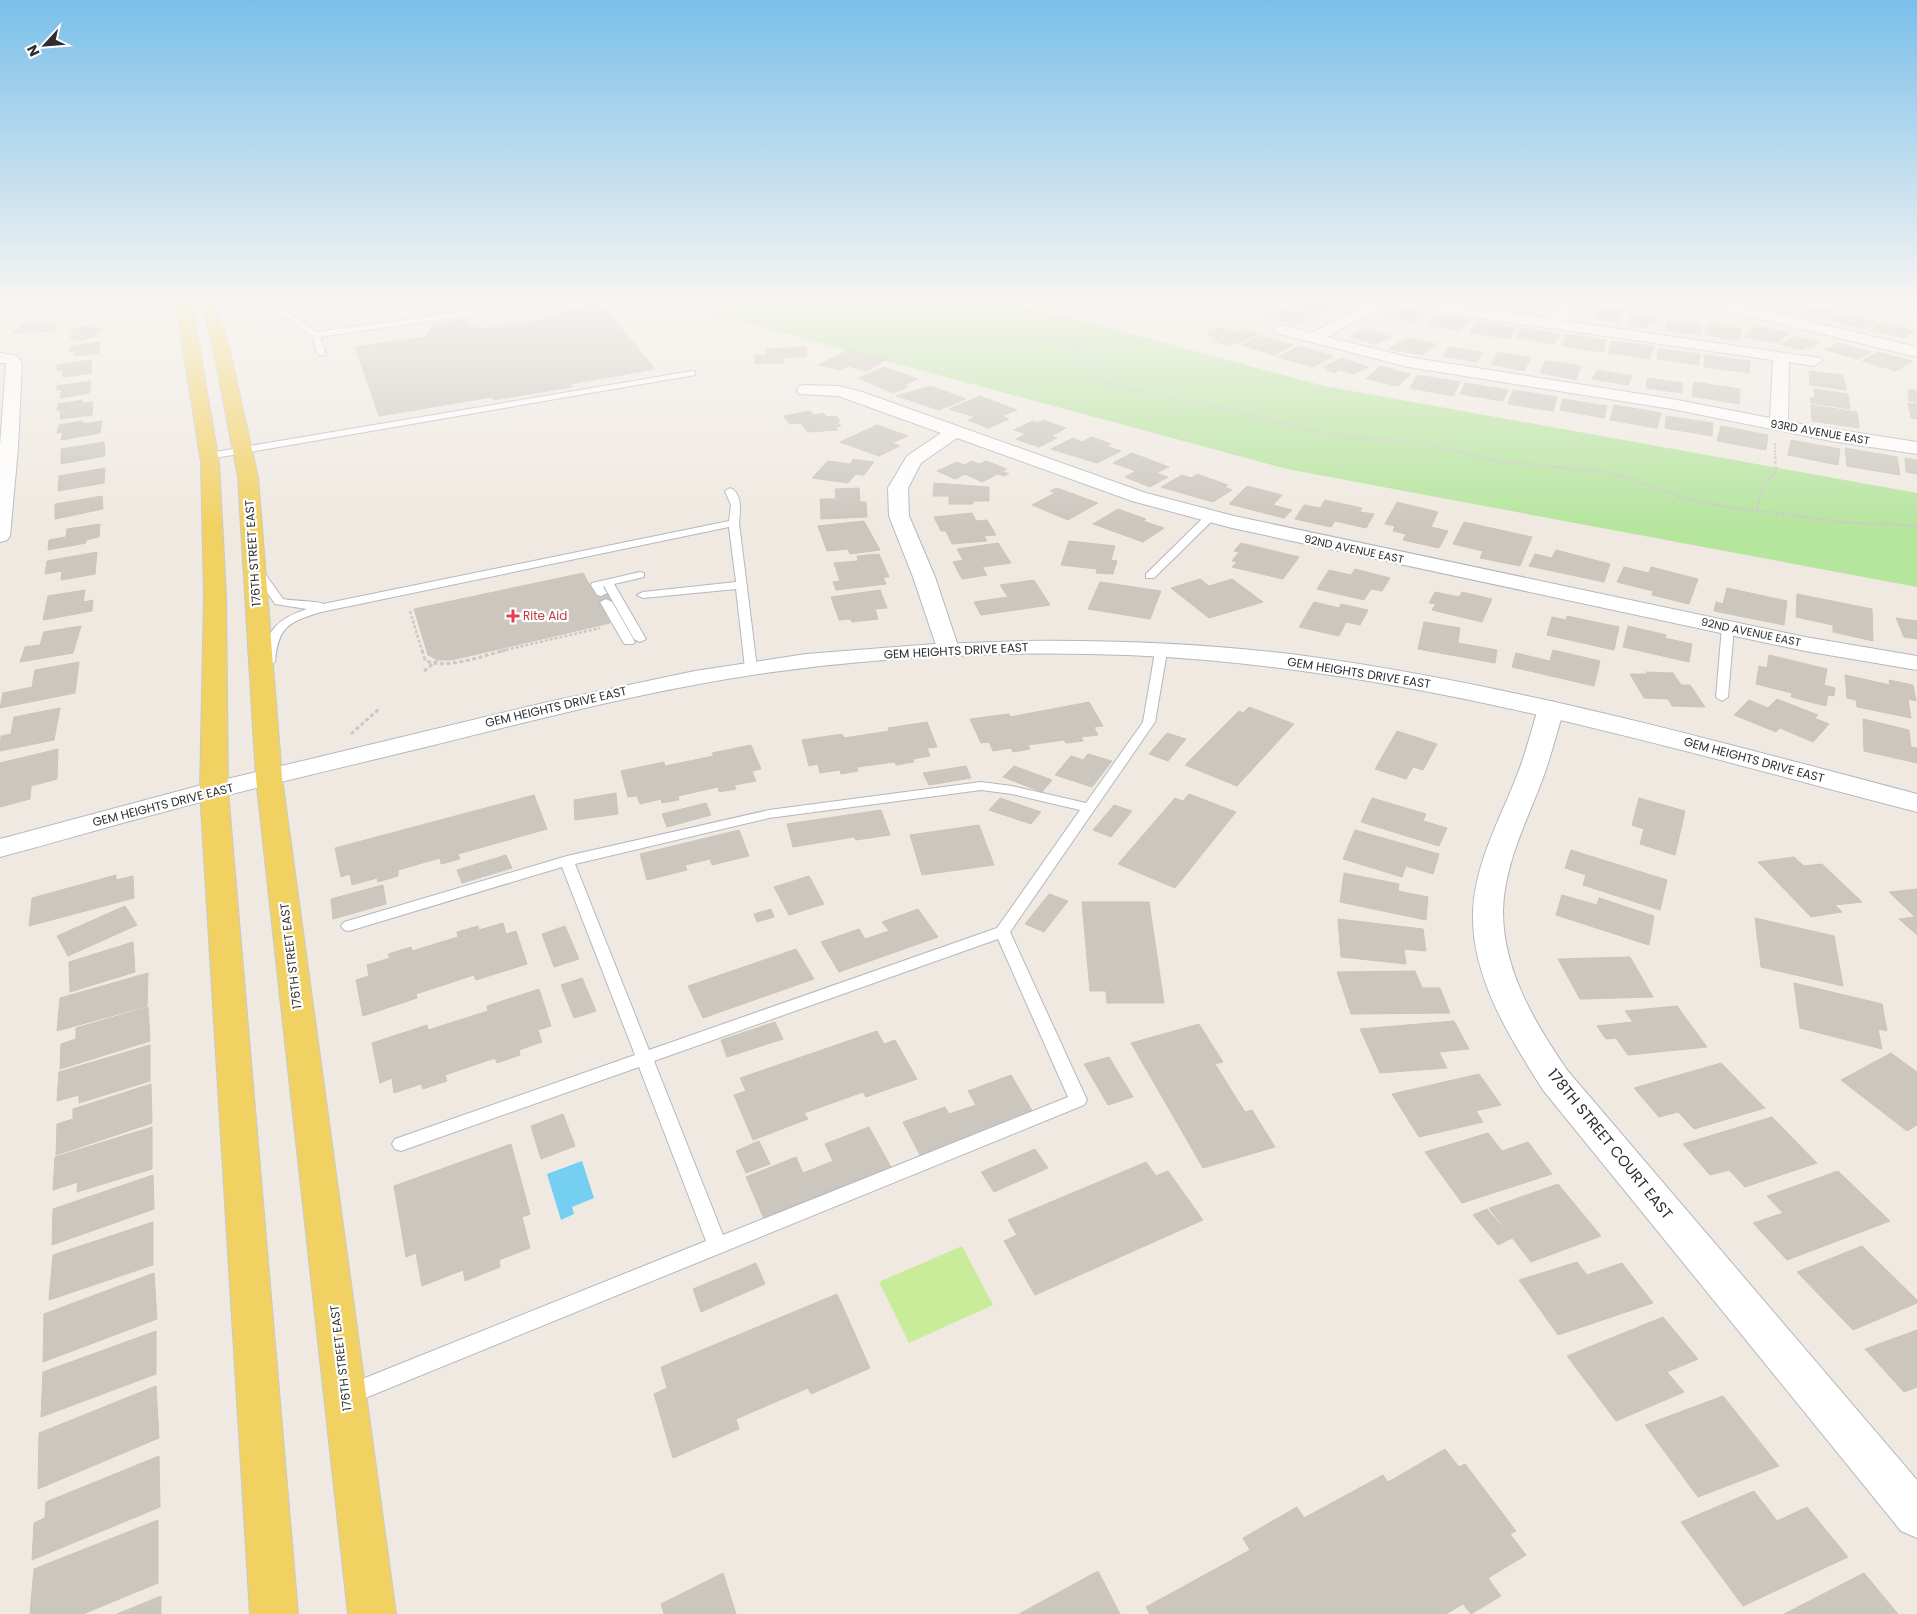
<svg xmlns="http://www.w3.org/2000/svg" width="1917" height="1614" viewBox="0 0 1917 1614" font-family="Poppins,sans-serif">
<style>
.green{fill:#b6e59e}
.pitch{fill:#c9ec9a}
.water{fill:#75cff0}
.building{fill:#cbc7bf;stroke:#cbc5ba}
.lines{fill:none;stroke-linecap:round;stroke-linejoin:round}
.service-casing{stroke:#b4b7c1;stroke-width:2}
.minor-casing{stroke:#b4b7c1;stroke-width:2}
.tertiary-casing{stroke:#b4b7c1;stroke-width:2}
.primary-casing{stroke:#c9c9c9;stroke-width:2}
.path-far2{stroke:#c9c9c9;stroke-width:2;stroke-dasharray:2.5 1;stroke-linecap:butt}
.path-far1{stroke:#c9c9c9;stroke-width:2.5;stroke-dasharray:3 2;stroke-linecap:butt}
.path{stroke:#c9c9c9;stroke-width:3;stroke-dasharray:4 2.5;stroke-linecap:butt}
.service{fill:#fff;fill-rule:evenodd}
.minor{fill:#fff;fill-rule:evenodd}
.tertiary{fill:#fff;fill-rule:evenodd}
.primary{fill:#f2d163;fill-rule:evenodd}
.health-dot{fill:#e0444e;stroke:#fff;stroke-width:2}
.labels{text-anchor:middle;stroke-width:4.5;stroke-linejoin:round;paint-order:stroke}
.far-street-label{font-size:11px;fill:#2e2e2e;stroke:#fff}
.street-label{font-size:12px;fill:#2e2e2e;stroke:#fff}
.health-label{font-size:12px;fill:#be3a42;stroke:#fff;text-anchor:start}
.near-street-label{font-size:15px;fill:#2e2e2e;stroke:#fff}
</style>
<rect width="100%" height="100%" fill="#efe9e1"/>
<path class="green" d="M661,300H991L1077,319L1324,386L1917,493V587L1287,469Z"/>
<path class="pitch" d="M962,1246L993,1305L909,1343L879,1282Z"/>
<path class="water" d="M582,1161L594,1198L572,1207L574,1214L561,1220L547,1174Z"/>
<path class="building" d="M1301,300H1318L1339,306L1319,315L1287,306Z
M1465,300H1499L1493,306Z
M1505,300H1509L1536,306L1528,312L1498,306Z
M1607,300H1649L1648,307Z
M1767,300H1777L1801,305L1793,312L1761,305Z
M1871,300H1897L1910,303L1899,310L1867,302Z
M589,305L603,306L655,369L570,384L572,387L494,400L492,397L379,416L355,347L425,337L433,324L465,319L468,326L476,325L479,329L558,317L564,309Z
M1811,306L1834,311L1823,319L1800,313Z
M1404,307L1417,310L1415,311L1429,314L1412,323L1385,316Z
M1599,307L1624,311L1619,323L1594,319Z
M1287,308L1316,316L1295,325L1266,316Z
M1632,314L1656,318L1653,324L1648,323L1646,328L1627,325Z
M1843,314L1876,322L1865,329L1832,321Z
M1440,315L1455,316L1472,320L1459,331L1428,325Z
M1476,321L1516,327L1510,339L1470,333Z
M1668,321L1701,326L1700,335L1666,330Z
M55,323L50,326H59L52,331L12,333L23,324Z
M1881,323L1914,331L1904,338L1871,330Z
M1708,324L1718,325L1742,329L1738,341L1704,334Z
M91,325L103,331L93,334L97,336L77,341L69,337L76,335L68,331Z
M1756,326L1789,333L1779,343L1744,337Z
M1222,327L1238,332L1244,329L1259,334L1230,346L1212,340L1218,338L1205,334Z
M1523,328L1561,335L1554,344L1515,337Z
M1366,329L1392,337L1375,344L1349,336Z
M1566,334L1606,340L1603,352L1562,346Z
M1261,336L1293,345L1274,355L1241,345Z
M1795,336L1819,343L1811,348L1806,347L1801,350L1781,344Z
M1405,338L1418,340L1437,344L1422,355L1389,349Z
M1611,341L1654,346L1650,359L1608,353Z
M100,342L99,353L75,356L76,351L69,352L70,346Z
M1838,343L1871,352L1858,359L1825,350Z
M1299,346L1334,356L1313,367L1278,357Z
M806,347L807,356L783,358V363L755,364V355H767L766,349Z
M1449,347L1482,352L1477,362L1444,356Z
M1658,349L1700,354L1699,365L1657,359Z
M848,350L887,359L867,371L848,366L841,370L818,365Z
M1498,352L1531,358L1524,371L1491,364Z
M1878,352L1913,361L1896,371L1862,361Z
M1705,355L1750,361L1749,373L1704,367Z
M1341,358L1368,367L1354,374L1340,370L1334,373L1325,370L1329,368L1324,367Z
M91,360L92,373L63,377V370L57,371V365Z
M1545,361L1558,362L1581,366L1576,380L1540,373Z
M1380,366L1396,370L1395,371L1411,374L1398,386L1366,379Z
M884,367L918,379L904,385L908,387L893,393L858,378Z
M1597,370L1632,376L1628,385L1592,379Z
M1809,371L1843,375L1846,390L1810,385Z
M1417,375L1460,382L1453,396L1410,388Z
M1647,378L1682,383V393L1646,388Z
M91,381L89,393L60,398L62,389L57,390V386Z
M1694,382L1740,389L1739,404L1692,396Z
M1465,383L1508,390L1503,401L1460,394Z
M931,386L966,399L939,410L896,396Z
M1814,389L1848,394L1850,409L1811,403L1810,397L1815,398Z
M1908,389L1917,391V402L1909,401Z
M1513,390L1557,397L1553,411L1508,404Z
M980,396L1017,410L1001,416L1009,419L988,428L968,420L975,417L949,409Z
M1563,399L1607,406L1604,418L1560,410Z
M83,400L82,403L93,402L92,415L60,419L61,410L57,411L58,404Z
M1908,403L1917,404V419L1911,418Z
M1614,405L1661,413L1657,428L1610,420Z
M1811,405L1857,412L1859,428L1812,421Z
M810,411L814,415L823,413L827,417L836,416L840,421L837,422L841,426L835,427L838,430L808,432L800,423L790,424L783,416Z
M1666,416L1713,423L1712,436L1665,428Z
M1043,420L1066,428L1051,436L1057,438L1039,447L1016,439L1026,434L1014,430L1032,421L1037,423Z
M83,421V424L102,421L100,433L61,440L63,432L57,433L59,425Z
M877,425L908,436L892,443L900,446L879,456L840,442Z
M1721,426L1768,435L1766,450L1717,441Z
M1092,437L1111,444L1106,446L1121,451L1097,463L1051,449L1073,438L1082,442Z
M1791,440L1840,449L1838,465L1788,455Z
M104,442L105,456L61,464V449Z
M1845,448L1897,457L1900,475L1847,466Z
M1132,453L1169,467L1156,473L1168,477L1150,487L1125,477L1136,471L1113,463Z
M1905,458L1917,460V474L1906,472Z
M853,459L874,462L864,475L856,474L848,483L812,478L828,461L850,464Z
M972,461L979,464L986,461L1007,469L1002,471L1009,474L1004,476L998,474L982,482L965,474L955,479L937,471L957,462L964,465Z
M105,468L104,483L58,491L59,476Z
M1197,474L1228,485L1224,487L1232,490L1213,502L1161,487L1182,475L1191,478Z
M934,483L989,487V501H973V504H949V496H933Z
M1247,486L1282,495L1273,505L1292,510L1284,518L1229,504Z
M859,488L860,502H866L867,517L821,519L820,499H836L835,489Z
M1057,488L1098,503L1068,520L1032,505L1055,493L1050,491Z
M102,496L103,509L55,519V504Z
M1325,500L1362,508L1360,512L1374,514L1366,528L1335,521L1331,527L1295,519L1304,505L1320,508Z
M1397,502L1438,512L1431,527L1448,531L1439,548L1403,540L1406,534L1393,531L1395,526L1385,524Z
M1118,509L1146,519L1143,521L1164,528L1143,542L1093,524Z
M972,513L976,521L987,520L996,535L984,536L987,541L952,544L946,531H941L934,517Z
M864,521L880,550L850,554L848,549L827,551L818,526Z
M1464,522L1532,537L1520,566L1480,558L1483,551L1453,544Z
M100,524L99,537L86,540V543L48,550L49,540L66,537L67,529Z
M1069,541L1115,546L1111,560L1117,561L1113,574L1096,573L1097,569L1061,565Z
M998,543L1011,563L982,567L987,575L962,579L953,562L963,560L957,549Z
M1241,543L1299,557L1283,579L1232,567L1237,562L1232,561L1239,552L1234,551Z
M1556,550L1610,564L1604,582L1529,566L1535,554L1552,558Z
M97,552L95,574L61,580L62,571L45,574L47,561Z
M879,554L889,577H883L886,584L836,590L833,582L840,581L834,563L858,561L857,556Z
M1624,567L1649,573L1651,567L1698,579L1689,604L1652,595L1653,591L1617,582Z
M1355,569L1390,578L1382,591L1371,589L1364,600L1317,589L1329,570L1351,575Z
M583,573L595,594L611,591L616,600L600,603L610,623L452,660H438L428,655L414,609Z
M1200,579L1209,586L1232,579L1263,602L1209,618L1171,588Z
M1034,580L1050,605L981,615L974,602L1008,597L1000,585Z
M1100,582L1161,591L1150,619L1088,609Z
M1727,588L1787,601L1784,625L1714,611L1716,602L1723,604Z
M85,590L83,602L93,600L92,611L43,620L48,596Z
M880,590L887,608L875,609L878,619L852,622L851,619L839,620L831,597Z
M1435,592L1459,597L1462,592L1492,599L1482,622L1432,610L1436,604L1429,603Z
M1797,594L1872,609L1873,641L1833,632V625L1796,617Z
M1314,602L1339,608L1341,604L1368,610L1360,625L1346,622L1339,636L1299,627Z
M1567,616L1619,627L1614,650L1547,635L1552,617L1566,620Z
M1896,618L1917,621V639L1904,637Z
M1424,622L1460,628L1458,643L1497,650L1495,663L1418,649Z
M81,626L73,653L20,662L25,647L40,645L44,632Z
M1628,626L1666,635L1665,638L1692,644L1689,662L1623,647Z
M1553,650L1600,661L1594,686L1512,667L1516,653L1550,661Z
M1769,655L1827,669L1824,685L1835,688L1834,696L1828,695L1826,706L1791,697L1792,693L1756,684L1759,666L1767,668Z
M79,662L75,693L0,708L3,693L32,687L35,670Z
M1646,672L1673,673L1681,685H1690L1705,707L1672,706L1668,699L1644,698L1630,674H1648Z
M1845,675L1890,685L1889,680L1913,685L1916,701L1908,699L1911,718L1857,707L1856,700L1847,698Z
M1777,699L1818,715L1814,718L1829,724L1813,742L1780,728L1776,732L1734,715L1749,700L1768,708Z
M1089,702L1103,726L1094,727L1098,735L1081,737L1083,741L1066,743L1064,740L1028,745L1030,749L1013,752L1011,748L993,751L989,742L981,743L970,719L1009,714L1010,717Z
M1249,707L1294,724L1237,786L1185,765L1239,711L1243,713Z
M60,708L54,740L0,751L1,736L11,734L14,717Z
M1863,719L1909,730L1911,747L1917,748V763L1864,751Z
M927,722L937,747L927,748L930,756L913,759L914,762L896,765L895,762L857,767L858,771L841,774L840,770L820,773L818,764L809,766L802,740L842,734L844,738L889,731L888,728Z
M1397,731L1437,744L1423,770L1413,767L1406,779L1375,769Z
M1167,733L1186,739L1168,761L1149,754Z
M751,745L761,769L752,771L756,781L734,785L736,789L719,792L718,787L678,796L679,800L662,803L661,799L640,804L637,796L628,797L621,771L664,762L665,766L714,756L712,753Z
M58,749L57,779L31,786L30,799L0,807V763Z
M1088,754L1112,761L1092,787L1055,775L1071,756L1083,760Z
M966,766L971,778L929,785L923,773Z
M1014,766L1052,780L1042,792L1003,777Z
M616,793L618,814L575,820L574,800Z
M1189,794L1236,812L1175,888L1118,864L1175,798L1183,801Z
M534,795L547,829L458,854L460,859L441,864L440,858L398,870V876L378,882L377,878L352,885L350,874L341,877L335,848Z
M1000,798L1041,812L1031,824L989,810Z
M1372,798L1426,814L1423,821L1447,828L1439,846L1361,822Z
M1639,798L1685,811L1675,855L1640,844L1644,829L1632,825Z
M706,803L711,815L667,827L662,814Z
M1114,805L1132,811L1111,837L1093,830Z
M881,810L890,835L856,840L854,837L793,847L787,824Z
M979,825L994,865L922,875L910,835Z
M739,830L749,856L712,865L710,859L685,865L687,870L647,880L640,854Z
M1355,830L1439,854L1433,874L1406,866L1402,877L1343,859Z
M1571,850L1667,880L1660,910L1583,885L1586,875L1565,868Z
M506,855L512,868L462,883L457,870Z
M1794,857L1804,866L1822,864L1862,902L1835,905L1842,912L1811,917L1758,862Z
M1344,873L1399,884L1398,891L1428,897L1426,920L1340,902Z
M116,875V880L133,876L134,898L29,926L32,898Z
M809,876L824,904L789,915L774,887Z
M383,885L386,904L333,919L331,899Z
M1917,889V935L1899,919L1915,917L1889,892Z
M1049,894L1068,901L1044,932L1025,924Z
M1562,895L1597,905L1599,898L1654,916L1649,945L1556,915Z
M1082,902H1149L1164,1003H1107L1106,991H1090Z
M125,906L137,925L68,956L57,936Z
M771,909L774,917L757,922L754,914Z
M918,909L938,937L839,972L821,942L859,929L865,939L889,931L882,922Z
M1755,918L1834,936L1843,986L1761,967Z
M1338,919L1423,929L1426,951L1404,949L1406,964L1341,957Z
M503,923L506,934L516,931L527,964L476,980L474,975L416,994L417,998L363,1016L356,980L369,976L367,965L390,958L388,954L411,947L412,951L458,937L457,932L478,926L479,930Z
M565,926L579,959L554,967L542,934Z
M133,942L135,972L70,992L69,962Z
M796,949L814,979L703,1018L688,986Z
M1630,957L1653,997L1580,999L1558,959Z
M1415,971L1422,988H1440L1450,1013L1351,1014L1337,972Z
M148,973L147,1006L57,1031L60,998Z
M582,978L596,1011L574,1018L561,985Z
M1794,983L1882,1004L1887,1031L1878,1029L1882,1049L1800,1028Z
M539,989L551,1026L538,1030L542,1042L519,1050L520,1055L497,1063L495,1058L445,1075L447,1081L423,1089L421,1084L394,1093L392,1078L380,1083L372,1043L427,1025L428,1030L488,1011L487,1006Z
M1677,1006L1707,1047L1628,1055L1616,1038L1606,1039L1597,1026L1633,1022L1625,1011Z
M148,1007L150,1041L60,1069L61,1044L76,1039V1028Z
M1454,1021L1469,1049L1439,1052L1447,1068L1380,1073L1360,1029Z
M775,1022L783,1039L727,1057L721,1040Z
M1199,1024L1223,1062L1215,1064L1245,1112L1252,1110L1275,1147L1203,1168L1131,1043Z
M877,1031L884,1044L895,1040L917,1079L866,1097L863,1092L804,1113L808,1119L753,1140L734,1095L746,1091L740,1078Z
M150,1045V1081L79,1103V1095L57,1101L59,1072Z
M1891,1053L1917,1072V1125L1907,1131L1841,1080Z
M1109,1057L1133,1097L1108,1105L1084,1064Z
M1721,1063L1765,1108L1694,1129L1678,1112L1659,1117L1634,1088Z
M1479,1074L1501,1105L1476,1111L1483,1122L1419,1137L1392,1094Z
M1011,1075L1034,1114L921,1157L903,1122L945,1107L949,1114L976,1105L968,1091Z
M151,1084L152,1123L56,1155L57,1124L73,1119V1109Z
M563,1114L575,1146L541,1159L531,1126Z
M1772,1117L1817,1163L1745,1187L1729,1170L1710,1175L1683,1144Z
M152,1127V1169L77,1192L78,1182L53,1190L55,1157Z
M869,1127L892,1169L765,1221L746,1177L796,1157L803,1173L833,1161L825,1144Z
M1488,1133L1502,1151L1528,1142L1552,1174L1462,1203L1425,1152Z
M759,1141L770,1164L746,1173L736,1151Z
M511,1144L530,1214L522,1217L530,1248L499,1260L500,1267L465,1281L463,1270L422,1286L416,1253L406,1257L394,1186Z
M1035,1149L1048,1168L994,1192L981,1172Z
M1146,1162L1156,1176L1168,1171L1203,1220L1035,1295L1004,1241L1017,1235L1008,1220Z
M1838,1171L1890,1221L1787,1260L1753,1223L1783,1213L1767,1196Z
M153,1175L154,1209L52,1245L53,1209Z
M1558,1184L1601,1236L1531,1262L1489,1208Z
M1487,1209L1512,1238L1498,1245L1473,1215Z
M153,1222V1265L49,1300L53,1255Z
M1862,1246L1917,1300V1303L1853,1330L1797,1272Z
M1577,1262L1587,1275L1622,1263L1653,1303L1558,1335L1519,1280Z
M756,1263L765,1284L701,1312L693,1289Z
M154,1273L157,1319L43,1362L44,1314Z
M837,1294L870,1368L811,1394L808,1388L736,1419L739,1429L673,1458L654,1394L667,1388L661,1367Z
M1663,1317L1698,1359L1667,1372L1684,1392L1616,1421L1567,1356Z
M1917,1330V1387L1904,1392L1865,1349Z
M156,1331V1374L41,1417L43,1372Z
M156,1386L159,1438L38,1489L39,1433Z
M1723,1396L1779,1466L1698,1497L1645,1425Z
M1445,1449L1459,1467L1465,1464L1516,1531L1510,1534L1526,1555L1488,1578L1501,1596L1471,1614L1463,1604L1446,1614H1150L1146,1607L1250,1550L1243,1538L1297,1507L1304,1518L1383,1475L1388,1482Z
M159,1456L160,1507L32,1560L34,1523L45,1518L46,1502Z
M1754,1491L1777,1521L1807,1507L1848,1557L1743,1606L1681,1522Z
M158,1520V1583L83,1614H30L34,1569Z
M1098,1571L1120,1614H1019Z
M723,1573L736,1614H664L661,1604Z
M1864,1573L1898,1614H1784Z
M161,1596V1614H117Z"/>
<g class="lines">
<defs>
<path id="service" d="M266,300H287L276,303L316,332L489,308L551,300H575L320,337L326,354L322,356L318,354L312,336L268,304L211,312L207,310Z
M384,300H429L430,301L426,303L388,302Z
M598,300H621L637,304L633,306Z
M692,371H695V375L209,459L204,456L209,453Z
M730,488C743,493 740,512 739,523L757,668L755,671L751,672L745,668L736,589L643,598L637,595L643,592L736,582L729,527L321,612C289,622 278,626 275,662L269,666L263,662C266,630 277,619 307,609L275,604L252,570L253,568H261L283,599C292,601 319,601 323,604L729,521L731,505L725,491Z
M1210,514L1215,517L1214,519L1154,578H1146V574L1206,515Z
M640,572L644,573V577L614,584L646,639L640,642L634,639L604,586L603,587L607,593L601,596L597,595L591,585L592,583Z
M606,599L612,602L635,642L633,644H625L623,642L600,602Z
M1728,624L1734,627L1728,697L1722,701L1716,697L1722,627Z
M1161,648L1167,652L1155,722L1010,932L1087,1100L1084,1105L348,1405L340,1402L337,1395L340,1388L706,1241L639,1067L401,1151L395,1149L392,1144L395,1139L635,1055L562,867L349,931L344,930L341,926L344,922L567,856L769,810L981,782L1012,786L1086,803L1143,722L1155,652ZM981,790L1012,794L1080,810L997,928L649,1050L575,864L769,818ZM998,939L1068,1097L723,1235L654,1061Z"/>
<path id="minor" d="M1375,300H1394L1327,337L1408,357L1672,399L1770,418L1773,360L1459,315L1404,303L1402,300H1430L1550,319L1565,300H1580L1564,321L1820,358L1822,361L1814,366L1789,362L1788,422L1917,442V454L1831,441L1672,409L1408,367L1276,333L1273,330L1281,325L1311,333Z
M1692,300H1718L1917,347V357L1694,303Z
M0,353L17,356L22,363L18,448L10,536L7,540L0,542V445L6,363H0Z
M805,385L839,386L862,392L1146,493L1234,516L1805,637L1917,656V670L1805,651L1232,528L1132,501L957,438L921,463L908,488L909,516L935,577L959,649L955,654L947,656L939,654L913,577L889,516L888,488L907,456L941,433L838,396L799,394L797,390L799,386Z
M1551,701L1560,704L1564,709C1557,732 1551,756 1543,778C1527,821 1504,864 1503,911C1503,971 1535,1023 1567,1070L1917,1480V1538L1901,1531L1543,1090C1509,1036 1471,977 1473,911C1475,864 1499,821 1516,778C1525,756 1531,732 1538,709L1542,704Z"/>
<path id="tertiary" d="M1024,641C1116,640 1207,644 1298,655C1508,683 1713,740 1917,794V812C1682,751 1449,681 1206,660C1062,648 908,653 765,673C654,689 546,717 438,744C349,766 259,786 171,810C113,825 57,842 0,857V839L194,787L548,702L695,671L806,654L934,644Z"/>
<path id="primary" d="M173,300H187L194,316L219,462L226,595L228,791L298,1614H250L200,791L204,595L201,462L178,316Z
M200,300H214L229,347L258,477L282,778L396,1614H348L256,778L238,477L213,347Z"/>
</defs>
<use href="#service" class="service-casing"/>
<use href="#minor" class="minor-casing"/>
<use href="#tertiary" class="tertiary-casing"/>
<use href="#primary" class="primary-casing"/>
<path class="path-far2" d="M953,300L995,328L1041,335L1065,342L1082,351L1091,368L1103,381L1128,390L1230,410L1334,436L1416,442L1473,455
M648,311L669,309L706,311L728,300
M1775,443V455"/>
<path class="path-far1" d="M1468,454L1503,462L1605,472L1644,483L1679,497L1721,506L1843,522L1917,526
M1757,509L1761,491L1776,470L1775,454
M410,611L422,651
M501,651L600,628"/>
<path class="path" d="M422,650L425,660C443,671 485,655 506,650
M424,671L438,660
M351,734L380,708"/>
<use href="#service" class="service"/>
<use href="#minor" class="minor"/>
<use href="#tertiary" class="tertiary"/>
<use href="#primary" class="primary"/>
</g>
<linearGradient id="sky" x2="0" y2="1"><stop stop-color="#7abfeb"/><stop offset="0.57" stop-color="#f8f5f2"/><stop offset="1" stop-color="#f8f5f2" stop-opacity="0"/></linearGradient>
<rect width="1917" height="526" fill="url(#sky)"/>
<path class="health-dot" d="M510.5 608.5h5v5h5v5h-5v5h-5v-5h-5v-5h5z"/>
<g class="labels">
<g class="far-street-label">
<text transform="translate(1820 432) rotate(10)" y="4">93RD AVENUE EAST</text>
<text transform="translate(1354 549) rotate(12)" y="4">92ND AVENUE EAST</text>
<text transform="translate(1751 632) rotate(12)" y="4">92ND AVENUE EAST</text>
</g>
<g class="street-label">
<text transform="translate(253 553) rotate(-94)" y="4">176TH STREET EAST</text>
<text transform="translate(956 651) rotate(-3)" y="4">GEM HEIGHTS DRIVE EAST</text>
<text transform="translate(1359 673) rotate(9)" y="4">GEM HEIGHTS DRIVE EAST</text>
<text transform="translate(556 707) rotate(-13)" y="4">GEM HEIGHTS DRIVE EAST</text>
<text transform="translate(1754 760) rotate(15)" y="4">GEM HEIGHTS DRIVE EAST</text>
<text transform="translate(163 805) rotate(-14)" y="4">GEM HEIGHTS DRIVE EAST</text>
<text transform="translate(291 956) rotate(-97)" y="4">176TH STREET EAST</text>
<text transform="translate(341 1358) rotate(-97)" y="4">176TH STREET EAST</text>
</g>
<g class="health-label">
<text x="523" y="620">Rite Aid</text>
</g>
<g class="near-street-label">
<text transform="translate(1610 1144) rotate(51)" y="5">178TH STREET COURT EAST</text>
</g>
</g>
<g transform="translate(45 45) rotate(244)" stroke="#ffffff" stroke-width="4" paint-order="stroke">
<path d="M0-4L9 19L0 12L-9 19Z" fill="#2e2e2e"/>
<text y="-8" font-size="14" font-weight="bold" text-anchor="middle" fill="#2e2e2e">N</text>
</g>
</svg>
